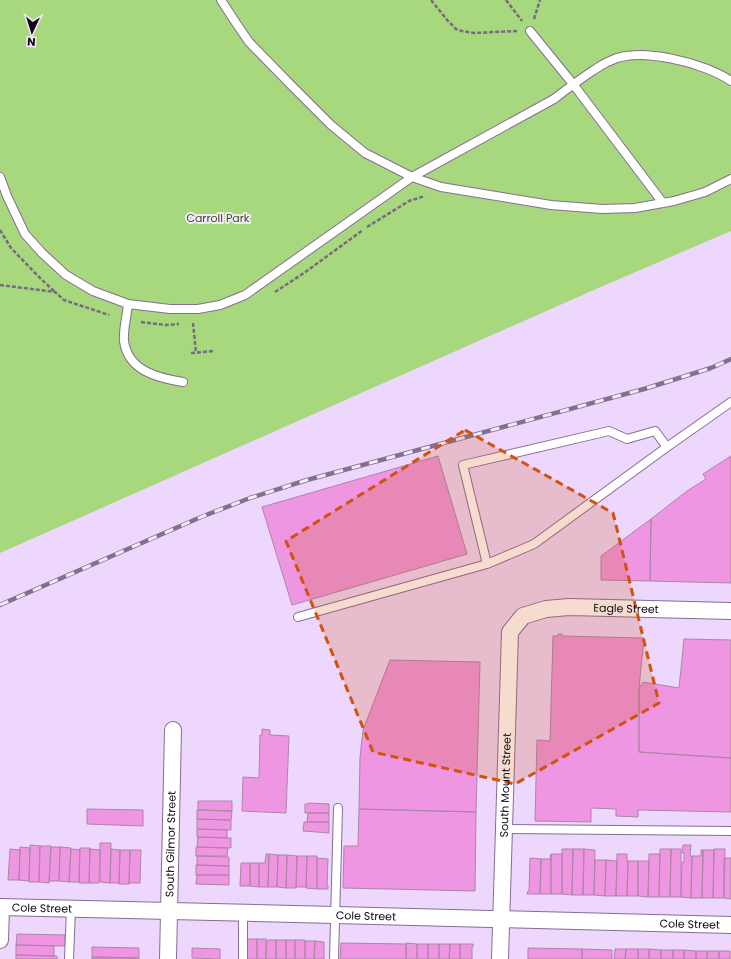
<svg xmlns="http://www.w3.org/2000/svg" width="731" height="959" viewBox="0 0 731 959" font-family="Poppins,sans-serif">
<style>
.green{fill:#a7d87d}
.building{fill:#ee96e1;stroke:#ad85a7}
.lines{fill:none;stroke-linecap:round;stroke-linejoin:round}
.lane-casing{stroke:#866d96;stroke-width:10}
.street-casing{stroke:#866d96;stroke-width:18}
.path{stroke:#796a83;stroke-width:2.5;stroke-dasharray:4 2;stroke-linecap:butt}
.lane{stroke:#fff;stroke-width:8}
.street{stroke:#fff;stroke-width:16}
.rail-casing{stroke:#81718c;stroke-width:4.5}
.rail{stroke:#f4e9fc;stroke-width:3;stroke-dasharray:9;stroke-linecap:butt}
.marked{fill:#d2510d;fill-opacity:0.2;stroke:#d2510d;stroke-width:3;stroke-dasharray:8 5;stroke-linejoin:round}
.labels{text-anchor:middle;stroke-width:4;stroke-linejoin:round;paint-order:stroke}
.park-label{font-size:11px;fill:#305009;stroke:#f4e9fc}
.street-label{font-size:11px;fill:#110817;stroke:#f4e9fc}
</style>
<rect width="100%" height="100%" fill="#edd7fc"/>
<path class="green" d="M0,0H731V231L596,289L0,553Z"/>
<path class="building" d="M438,456L467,554L292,605L262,507Z
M731,456V583L650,581L651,519L687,491L706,479L703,474Z
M651,519L650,581L601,580V556Z
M558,634H562V636L644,638L639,688V752L731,758V812L638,810V817L616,816V809L591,808V822L535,821L537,740L550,741L553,636H558Z
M684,639L731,640V758L639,752V688L643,682L679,688Z
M390,660L480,662L476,812L359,809L360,757L363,730Z
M262,729L270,730V735L289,736L286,813L242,811L243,777L259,778L260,735H262Z
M198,801H232V811L198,810Z
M308,803L329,804V813H305V804H308Z
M87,809L143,810V826L87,824Z
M359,809L476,812L475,891L343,888L344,846H358Z
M197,810L232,811L231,820L197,819Z
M308,813H329V822H307Z
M197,819L231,820V830L197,829Z
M304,822H329V833L303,831Z
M197,829L227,830V838L197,837Z
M198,837L231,838V848L197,847Z
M100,843H111L110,883L100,882Z
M30,845L40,846L39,882H29Z
M683,845H691L690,856H692L691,898L681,897L682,862H684V853H682Z
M40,846H51L49,883L39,882Z
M20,847L30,848L29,881L19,880Z
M51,847H60L59,881H49Z
M60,847L71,848L69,882L59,881Z
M196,847L228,848L227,856H196Z
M80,848H90L89,883H79Z
M10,849L20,850L19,880H8Z
M71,849L80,850L79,882H69Z
M90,849L100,850L99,883H89Z
M111,849L120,850L119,884V883H110Z
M562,849H573L572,895L562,894Z
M573,849H584L583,895H572Z
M584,849L595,850L594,895H583Z
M660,849H671L670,897H659Z
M671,849H681V897H670Z
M714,849H725L724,898H713Z
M120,850H130L129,884H119Z
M130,850H141L140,883H130L129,884Z
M701,850H703L702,898H691L692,856H701Z
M703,850H714L713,898H702Z
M266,854H269L268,887H259V863H265Z
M269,854L278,855L277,887H268Z
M551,854H562V894H551Z
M551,854V894H540L541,859H550Z
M617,854H627V861H628L627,896H616Z
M649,854H660L659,897H648Z
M278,855H287L286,888L277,887Z
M287,855L297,856L296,888H286Z
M197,856L229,857V866L197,865Z
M297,856H307L306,887H296Z
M307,856H317V889L306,888Z
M317,858L328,859L327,885H328V889H317Z
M530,858L541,859L540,894H527L528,891H529Z
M724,858H731V899L724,898Z
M595,860H606L605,896L594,895Z
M606,860L617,861L616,896H605Z
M628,861H638V896H627Z
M638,861H649L648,897L638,896Z
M241,863H250V886H240Z
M250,863H259V887L250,886Z
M196,865L229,866V875H196Z
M197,875H229V885L196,884Z
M17,934L65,935V946L16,945Z
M246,939H257V959H247V941H246Z
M257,939H266V959H257Z
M267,940H276V959H266Z
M276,940H286V959H276Z
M286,940H295V959H286Z
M295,940H305V959H295Z
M305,941H315L314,959H305Z
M315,941L324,942V959H314Z
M341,943L406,944V959H340Z
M406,943L417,944V959H406Z
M417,944H428V959H417Z
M428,944H439V959H428Z
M439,944H450L449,959H439Z
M450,944H460V959H449Z
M460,944H473V947H472V959H460Z
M16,945L54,946V956L16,955Z
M92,947L139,948V958L92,957Z
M192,948L220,949V959L192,958Z
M528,948L582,949V959H528Z
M582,949L612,950V959H582Z
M615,949H626L625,959H614Z
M626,949H638V959H625Z
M638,949H649V959H638Z
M649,949L661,950V959H649Z
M661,950H673V959H661Z
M673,950H684V959H673Z
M684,950L696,951V959H684Z
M696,951H707V959H696Z
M707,951H719V959H707Z
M719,951H730V959H719Z
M16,955L57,956V959H16Z
M92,957L139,958V959H92Z"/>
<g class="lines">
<defs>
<path id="lane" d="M221,0L236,23L249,42L291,85L331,125L365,153L412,177L441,187L551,205L602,209L635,208L674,201L705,192L731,179
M530,31L573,84L663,203
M0,177L7,196L25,234L42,253L66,275L93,291L128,304L170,309H198L220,305L245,295L412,177L554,99C567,89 580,79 594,70C599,67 604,63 610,61C639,46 705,63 731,81
M128,304C127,315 123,330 124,341C128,371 158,378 183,382
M487,564L463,465L609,431L627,439L655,431L667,447
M298,617L487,564L534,544L667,447L731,402
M503,829L731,831
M69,959L71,909
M243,959V913
M334,959L338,808"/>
<g id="street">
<path id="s1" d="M0,907L335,915L731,925"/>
<path d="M0,940L1,907"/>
<path id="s2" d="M168,959L173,730"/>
<path id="s3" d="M500,959L510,632L523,616L546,609L569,607L731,611"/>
</g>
</defs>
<use href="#lane" class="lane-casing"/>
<use href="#street" class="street-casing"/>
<path class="path" d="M431,0L448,21L456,29L462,31L474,33L517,31
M506,0L522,21
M534,19L540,0
M367,227L409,201L425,196
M0,230L11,248L40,278L55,292
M0,285L55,292L64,300L109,315
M275,292L304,273L363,230
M141,322L166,325L179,324
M193,323L196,353
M191,353L214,351"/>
<use href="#lane" class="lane"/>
<use href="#street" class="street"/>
<defs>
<path id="rail" d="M0,605L201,517L250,498L307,480L644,389L711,368L731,359"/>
</defs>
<use href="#rail" class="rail-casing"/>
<use href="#rail" class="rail"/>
</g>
<path class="marked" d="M465,430L613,513L659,703L515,784L373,752L286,541Z"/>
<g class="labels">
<g class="park-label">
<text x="218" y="222">Carroll Park</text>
</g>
<g class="street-label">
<text dy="4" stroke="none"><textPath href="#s3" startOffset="452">Eagle Street</textPath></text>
<text dy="4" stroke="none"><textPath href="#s3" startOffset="174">South Mount Street</textPath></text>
<text dy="4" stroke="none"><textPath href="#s2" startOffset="115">South Gilmor Street</textPath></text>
<text dy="4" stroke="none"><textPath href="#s1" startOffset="42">Cole Street</textPath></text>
<text dy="4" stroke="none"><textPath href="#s1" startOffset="366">Cole Street</textPath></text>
<text dy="4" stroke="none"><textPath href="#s1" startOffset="690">Cole Street</textPath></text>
</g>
</g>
<g transform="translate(32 32) rotate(184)" stroke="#f4e9fc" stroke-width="3" paint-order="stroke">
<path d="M0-3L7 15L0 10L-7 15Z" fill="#110817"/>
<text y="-6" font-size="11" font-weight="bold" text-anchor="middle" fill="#110817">N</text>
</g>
</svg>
